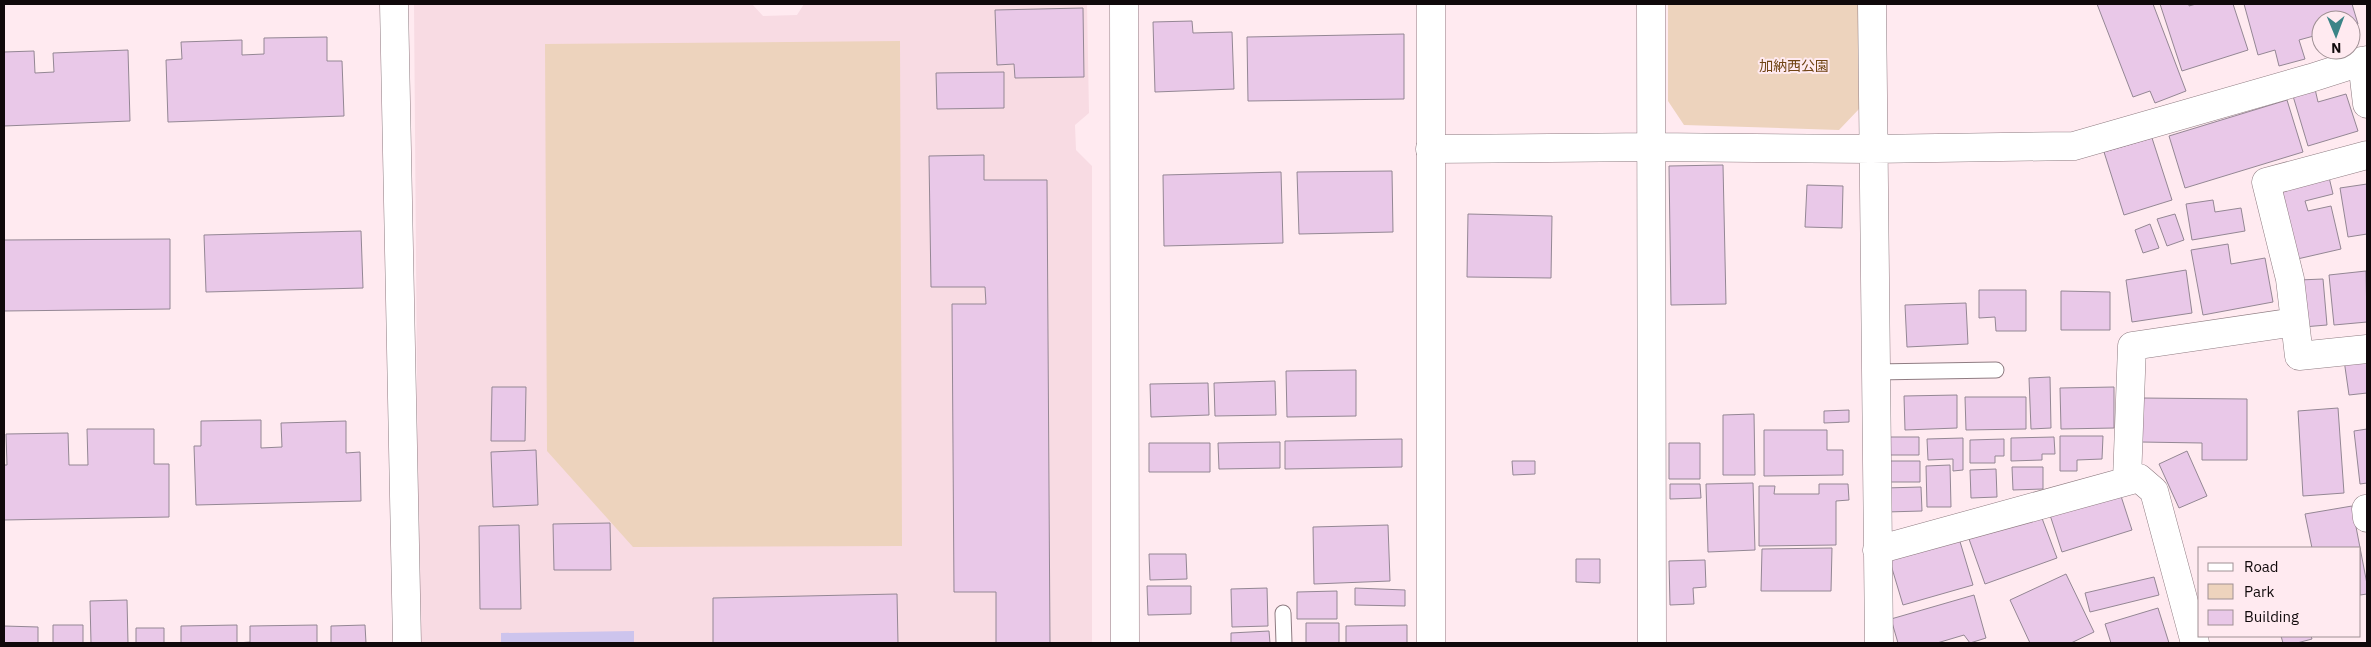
<svg xmlns="http://www.w3.org/2000/svg" width="2371" height="647" viewBox="0 0 2371 647" font-family="'IBM Plex Sans','Noto Sans JP',sans-serif">
<style>
.built{fill:#f8dbe3}
.green{fill:#edd3bd}
.water{fill:#cdc4ed}
.building{fill:#e9c8e8;stroke:#948794}
.lines{fill:none;stroke-linecap:round;stroke-linejoin:round}
.lane-casing{stroke:#8f7c82;stroke-width:17}
.street-casing{stroke:#8f7c82;stroke-width:29}
.secondary-casing{stroke:#8f7c82;stroke-width:29}
.lane{stroke:#fff;stroke-width:15}
.street{stroke:#fff;stroke-width:28}
.secondary{stroke:#fff;stroke-width:28}
.labels{text-anchor:middle;stroke-width:4;stroke-linejoin:round;paint-order:stroke}
.park-label{font-size:14px;fill:#704414;stroke:#ffeaf0}
</style>
<rect width="100%" height="100%" fill="#ffeaf0"/>
<path class="built" d="M414,4H752L763,16L797,15L804,4H1087L1089,113L1075,125L1076,150L1092,166V643H419Z"/>
<path class="green" d="M1668,4H1858L1859,109L1839,130L1684,125L1668,101Z
M900,41L902,546L633,547L547,451L545,44Z"/>
<path class="water" d="M634,631V643H501V633Z"/>
<path class="building" d="M2097,4H2153L2186,91L2155,103L2150,91L2133,97Z
M2160,4H2189V6L2196,4H2233L2248,50L2182,71Z
M2244,4H2352L2358,24L2351,26V20H2321V34L2299,40L2305,59L2279,66L2275,50L2258,55Z
M1083,8L1084,77L1015,78L1014,64L997,65L995,10Z
M1192,21L1193,33L1232,32L1234,89L1155,92L1153,22Z
M1404,34V99L1248,101L1247,37Z
M327,37V61H342L344,116L168,122L166,60L182,59L181,42L242,40V55L264,54V38Z
M128,50L130,121L4,126V52L34,51L35,73L54,72L53,53Z
M1004,72V108L937,109L936,73Z
M2315,89L2318,102L2346,94L2358,131L2308,146L2293,96Z
M2287,100L2303,152L2185,188L2169,136Z
M2152,138L2172,200L2124,215L2104,152Z
M984,155V180H1047L1050,643H996V592H954L952,304H986L985,287H931L929,156Z
M1723,165L1726,304L1671,305L1669,166Z
M1392,171L1393,232L1299,234L1297,172Z
M1281,172L1283,243L1164,246L1163,175Z
M2328,173L2333,194L2305,201L2308,211L2331,206L2341,249L2293,260L2275,186Z
M2367,184V234L2348,237L2340,188Z
M1807,185L1843,186L1842,228L1805,227Z
M2213,200L2215,212L2241,208L2245,231L2192,240L2186,204Z
M1468,214L1552,216L1551,278L1467,277Z
M2175,214L2184,240L2167,246L2157,219Z
M2150,224L2159,248L2143,253L2135,230Z
M361,231L363,288L206,292L204,235Z
M170,239V309L4,311V240Z
M2228,244L2231,264L2265,258L2273,302L2203,315L2191,250Z
M2186,270L2192,313L2132,322L2126,280Z
M2366,271L2367,322L2334,325L2329,275Z
M2323,279L2327,325L2303,327L2299,280Z
M1979,290H2026V331H1996L1995,317L1979,318Z
M2061,291L2110,292V330H2061Z
M1966,303L1968,344L1907,347L1905,305Z
M2367,358V393L2349,395L2344,360Z
M1356,370V416L1287,417L1286,371Z
M2050,377L2051,428L2031,429L2029,378Z
M1275,381L1276,415L1215,416L1214,383Z
M1208,383L1209,415L1151,417L1150,384Z
M492,387H526L525,441H491Z
M2114,387V428L2061,429L2060,388Z
M1957,395V428L1905,430L1904,396Z
M1965,397H2026V429L1966,430Z
M2141,398L2247,399V460H2202V443L2141,442Z
M2338,408L2344,493L2303,496L2298,411Z
M1849,410V422L1824,423V411Z
M1754,414L1755,475H1723V415Z
M261,420V448L282,447L281,423L346,421V453L360,452L361,501L196,505L194,446H201V421Z
M87,429H154V464H169V517L4,520V465H7L6,434L68,433L69,465H88Z
M2367,429V483L2360,484L2354,431Z
M1764,430H1827V450H1843V475L1764,476Z
M2060,436H2103L2102,459L2077,460V471H2060Z
M1884,437H1919V455H1885Z
M2054,437L2055,454H2042V460L2011,461V438Z
M1963,438V470L1953,471V459L1928,460L1927,439Z
M1402,439V467L1285,469V441Z
M2004,439V456H1995V463H1970V440Z
M1280,442V468L1219,469L1218,443Z
M1149,443H1210V472H1149Z
M1669,443H1700V479H1669Z
M536,450L538,505L493,507L491,452Z
M2187,451L2207,496L2179,508L2159,464Z
M1512,461H1535V474L1513,475Z
M1884,461H1920V482H1884Z
M1950,465L1951,507H1927L1926,466Z
M2012,467H2043V489L2013,490Z
M1996,469L1997,497L1971,498L1970,470Z
M1753,483L1755,550L1708,552L1706,484Z
M1670,484H1700L1701,498L1670,499Z
M1819,484H1848L1849,500L1836,501V545L1759,546V486H1775L1774,494H1819Z
M1921,487L1922,511L1886,512L1885,488Z
M2120,493L2132,530L2062,552L2050,515Z
M2352,506L2367,584V594L2360,595V548H2312L2305,514Z
M2040,513L2057,558L1985,584L1969,539Z
M610,523L611,570H554L553,524Z
M519,525L521,609H480L479,526Z
M1388,525L1390,581L1314,584L1313,527Z
M1958,535L1973,585L1903,605L1888,555Z
M1832,548L1831,591H1761L1762,549Z
M1149,554H1186L1187,579L1150,580Z
M1576,559H1600V583L1576,582Z
M1705,560L1706,587L1693,588L1694,604L1670,605L1669,561Z
M2066,574L2094,632L2071,643H2030L2010,600Z
M2154,577L2159,595L2090,612L2085,593Z
M1147,586H1191V614L1148,615Z
M1267,588L1268,626L1232,627L1231,589Z
M1355,588L1405,590V606L1355,605Z
M1337,591V619H1297V592Z
M897,594L898,643H713V598Z
M1974,595L1986,638L1970,643L1964,635L1937,643H1898L1891,619Z
M127,600L128,643H91L90,601Z
M2158,608L2169,643H2111L2105,624Z
M1306,623H1339V643H1306Z
M53,625H83V643H53Z
M237,625V643L250,642V626L317,625V643H331V626L365,625L366,643H181V626Z
M1407,625V643H1346V626Z
M4,626L38,627V643H4Z
M136,628H164V643H136Z
M1269,631L1270,643H1231V633Z
M2281,636H2311L2312,639L2297,643H2283Z"/>
<g class="lines">
<defs>
<path id="lane" d="M1875,372L1996,370
M1283,613L1284,643"/>
<path id="street" d="M394,4L407,643
M1124,4L1125,643
M1651,4L1652,643
M1872,4L1879,643
M2362,61L2367,104
M1430,149L1652,147L1872,149L2074,146L2311,78L2367,60
M2367,155L2266,182L2290,279L2299,356L2367,349
M2127,480L2132,346L2295,322
M2366,509L2367,518
M1877,550L2139,478L2154,491L2195,643"/>
<path id="secondary" d="M1431,643V4"/>
</defs>
<use href="#lane" class="lane-casing"/>
<use href="#street" class="street-casing"/>
<use href="#secondary" class="secondary-casing"/>
<use href="#lane" class="lane"/>
<use href="#street" class="street"/>
<use href="#secondary" class="secondary"/>
</g>
<g class="labels">
<g class="park-label">
<text x="1794" y="71">加納西公園</text>
</g>
</g>
<rect width="2371" height="647" fill="none" stroke="#10090b" stroke-width="10"/>
<rect x="2198" y="547" width="162" height="90" fill="#ffeaf0" stroke="#9f9094"/>
<rect x="2208" y="563" width="25" height="8" fill="#ffffff" stroke="#9f9094"/>
<text x="2244" y="572" font-size="15" fill="#10090b">Road</text>
<rect x="2208" y="584" width="25" height="15" fill="#edd3bd" stroke="#9f9094"/>
<text x="2244" y="597" font-size="15" fill="#10090b">Park</text>
<rect x="2208" y="610" width="25" height="15" fill="#e9c8e8" stroke="#9f9094"/>
<text x="2244" y="622" font-size="15" fill="#10090b">Building</text>
<g transform="translate(2336 35) rotate(179)"><circle r="24" fill="#ffeaf0" stroke="#9f9094"/>
<path d="M0-4L9 19L0 12L-9 19Z" fill="#3b8487"/>
<text y="-8" font-size="14" font-weight="bold" text-anchor="middle" fill="#10090b">N</text>
</g>
</svg>
